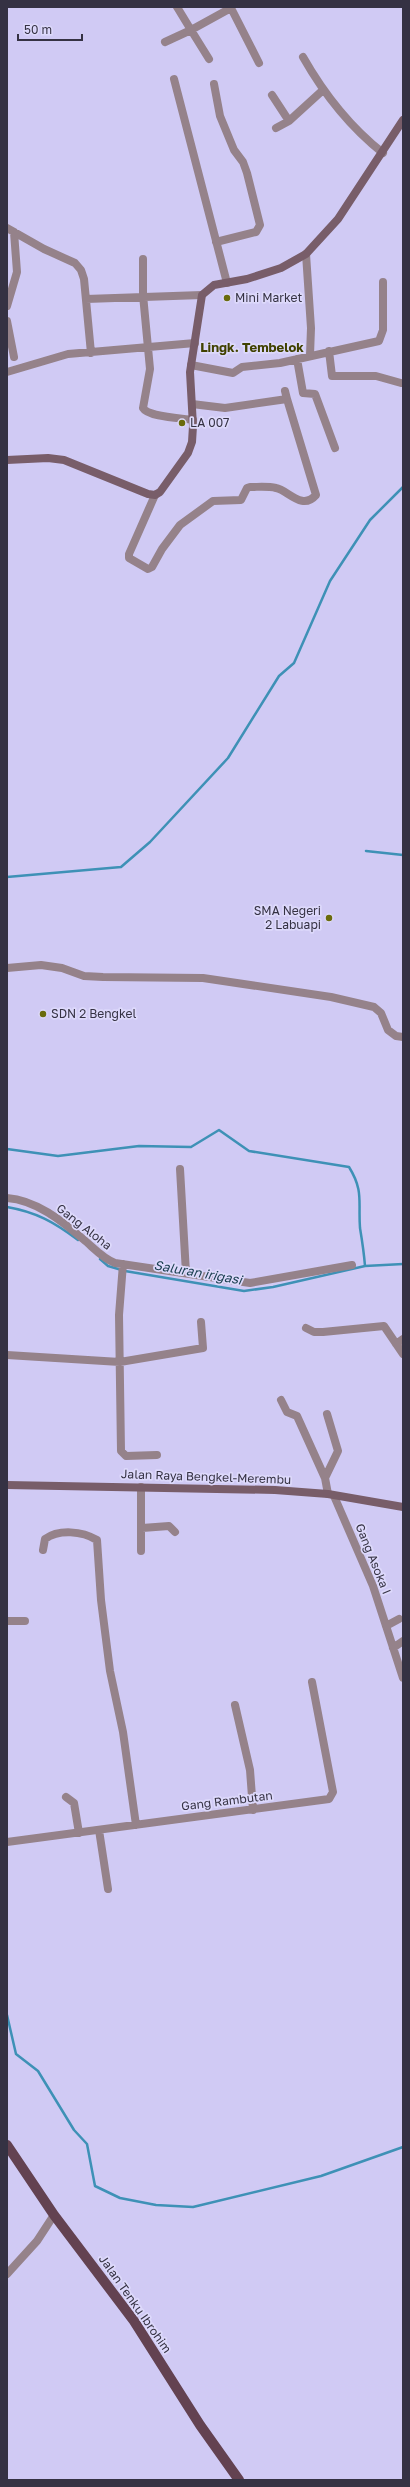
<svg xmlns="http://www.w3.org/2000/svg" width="410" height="2487" viewBox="0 0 410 2487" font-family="'Golos Text',sans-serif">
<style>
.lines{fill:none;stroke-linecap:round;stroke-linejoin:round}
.stream{stroke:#3e91b6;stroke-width:2.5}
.street{stroke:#95828a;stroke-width:8}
.secondary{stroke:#785d69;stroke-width:8}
.primary{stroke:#634251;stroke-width:10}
.poi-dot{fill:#6a6b0c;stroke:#ddd9fb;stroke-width:1.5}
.labels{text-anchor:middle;stroke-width:3.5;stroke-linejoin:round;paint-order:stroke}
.poi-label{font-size:12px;fill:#353243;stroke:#ddd9fb;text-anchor:start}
.street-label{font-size:12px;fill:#353243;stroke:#ddd9fb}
.neighbourhood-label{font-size:13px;font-weight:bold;fill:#414200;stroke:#ddd9fb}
.water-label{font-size:13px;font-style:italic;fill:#1c4051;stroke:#ddd9fb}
</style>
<rect width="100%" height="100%" fill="#d0caf4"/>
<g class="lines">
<path class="stream" d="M366,851L403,855
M7,877L121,867L150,842L228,758L279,676L294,663L330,581L370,520L403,487
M7,1149L58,1156L139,1146L191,1147L219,1130L249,1151L349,1167C364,1191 358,1202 360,1228C362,1240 364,1253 365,1266
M7,1207C36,1212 54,1222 78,1240
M100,1259L108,1266L125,1271L244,1291L273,1287L365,1266L403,1264
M7,2015L16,2054L38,2071L74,2130L87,2144L95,2186L120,2198L156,2205L193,2207L321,2176L403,2147"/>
<path class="street" d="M177,7L191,30L231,8L259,63
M165,42L191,30L209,59
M303,57C324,94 350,127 383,153
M174,79L227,283
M214,84L220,116L234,150L243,162L247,173L260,225L256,232L216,242
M272,95L289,121
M276,128L289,121L323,90
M7,228L44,249L75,263L81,270L84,279L91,353
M306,254L311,328L310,355
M143,259V295L150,369L143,408C148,417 182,418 193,420
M86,299L202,295
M7,306L17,272L14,232
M7,321L14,357
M329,351L332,376H376L401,383
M297,359L303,393L315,394L335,448
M191,365L233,373L242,367L280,363L379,341L383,330V282
M7,372L68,354L195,343
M285,391L287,399
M155,495L129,554V558L148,569L152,567L162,549L180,525L213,501L241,500L247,488L250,487C259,487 268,486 276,488C288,490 302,511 316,495L287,399L225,408L192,404
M7,968L41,965L62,968L84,976L103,977L203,978L331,997L374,1007L381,1013L388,1030L396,1036L403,1037
M180,1169L186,1273
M7,1198C36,1200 62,1221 83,1239C94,1248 102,1258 115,1263L250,1283L352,1265
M123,1264L119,1315L121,1451L126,1456L157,1455
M306,1328L314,1332H323L384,1326L403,1354
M396,1344L403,1339
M7,1355L120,1362L203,1348L201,1322
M281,1400L287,1412L297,1416L325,1478
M327,1414L338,1451L325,1478L328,1494
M334,1496L373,1586L403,1678
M142,1528L169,1526L175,1532
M43,1550L45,1539C59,1529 82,1531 97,1540L101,1600L110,1671L123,1732L136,1825
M141,1551V1487
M7,1621H25
M386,1626L399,1619
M393,1648L403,1641
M235,1705L250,1770L253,1810
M66,1797L74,1803L79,1833
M99,1830L108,1889
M7,1842L329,1799L333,1792L312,1682
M7,2274L37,2241L54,2215"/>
<path class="secondary" d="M7,460L48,458L64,460L148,494L155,495L160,492L188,453L192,442L193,426L190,372L202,295L214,285L247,279L281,268L306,254L338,219L403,120
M7,1485L275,1490L328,1494L403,1507"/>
<path class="primary" d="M7,2145L54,2215L134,2321L200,2425L239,2480"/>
</g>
<g class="poi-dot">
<circle cx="227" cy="298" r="4"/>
<circle cx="182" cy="423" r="4"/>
<circle cx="329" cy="918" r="4"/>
<circle cx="43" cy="1014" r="4"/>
</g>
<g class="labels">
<g class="poi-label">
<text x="235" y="302">Mini Market</text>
<text x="190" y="427">LA 007</text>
<text x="321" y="915" text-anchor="end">SMA Negeri<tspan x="321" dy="14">2 Labuapi</tspan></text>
<text x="51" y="1018">SDN 2 Bengkel</text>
</g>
<g class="street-label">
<text transform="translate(84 1227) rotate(38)" y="4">Gang Aloha</text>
<text transform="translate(206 1477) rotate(2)" y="4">Jalan Raya Bengkel-Merembu</text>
<text transform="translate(373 1559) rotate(68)" y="4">Gang Asoka I</text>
<text transform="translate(227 1801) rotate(-7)" y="4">Gang Rambutan</text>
<text transform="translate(135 2304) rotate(55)" y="4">Jalan Tenku Ibrohim</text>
</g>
<g class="neighbourhood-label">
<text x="252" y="352">Lingk. Tembelok</text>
</g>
<g class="water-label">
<text transform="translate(198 1272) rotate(10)" y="5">Saluran irigasi</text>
</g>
</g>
<rect width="410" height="2487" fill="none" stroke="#353243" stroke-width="16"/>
<path d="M18 34v6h64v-6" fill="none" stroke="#353243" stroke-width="2"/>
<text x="24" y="34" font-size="12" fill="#353243" stroke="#ddd9fb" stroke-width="3" paint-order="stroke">50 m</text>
</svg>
